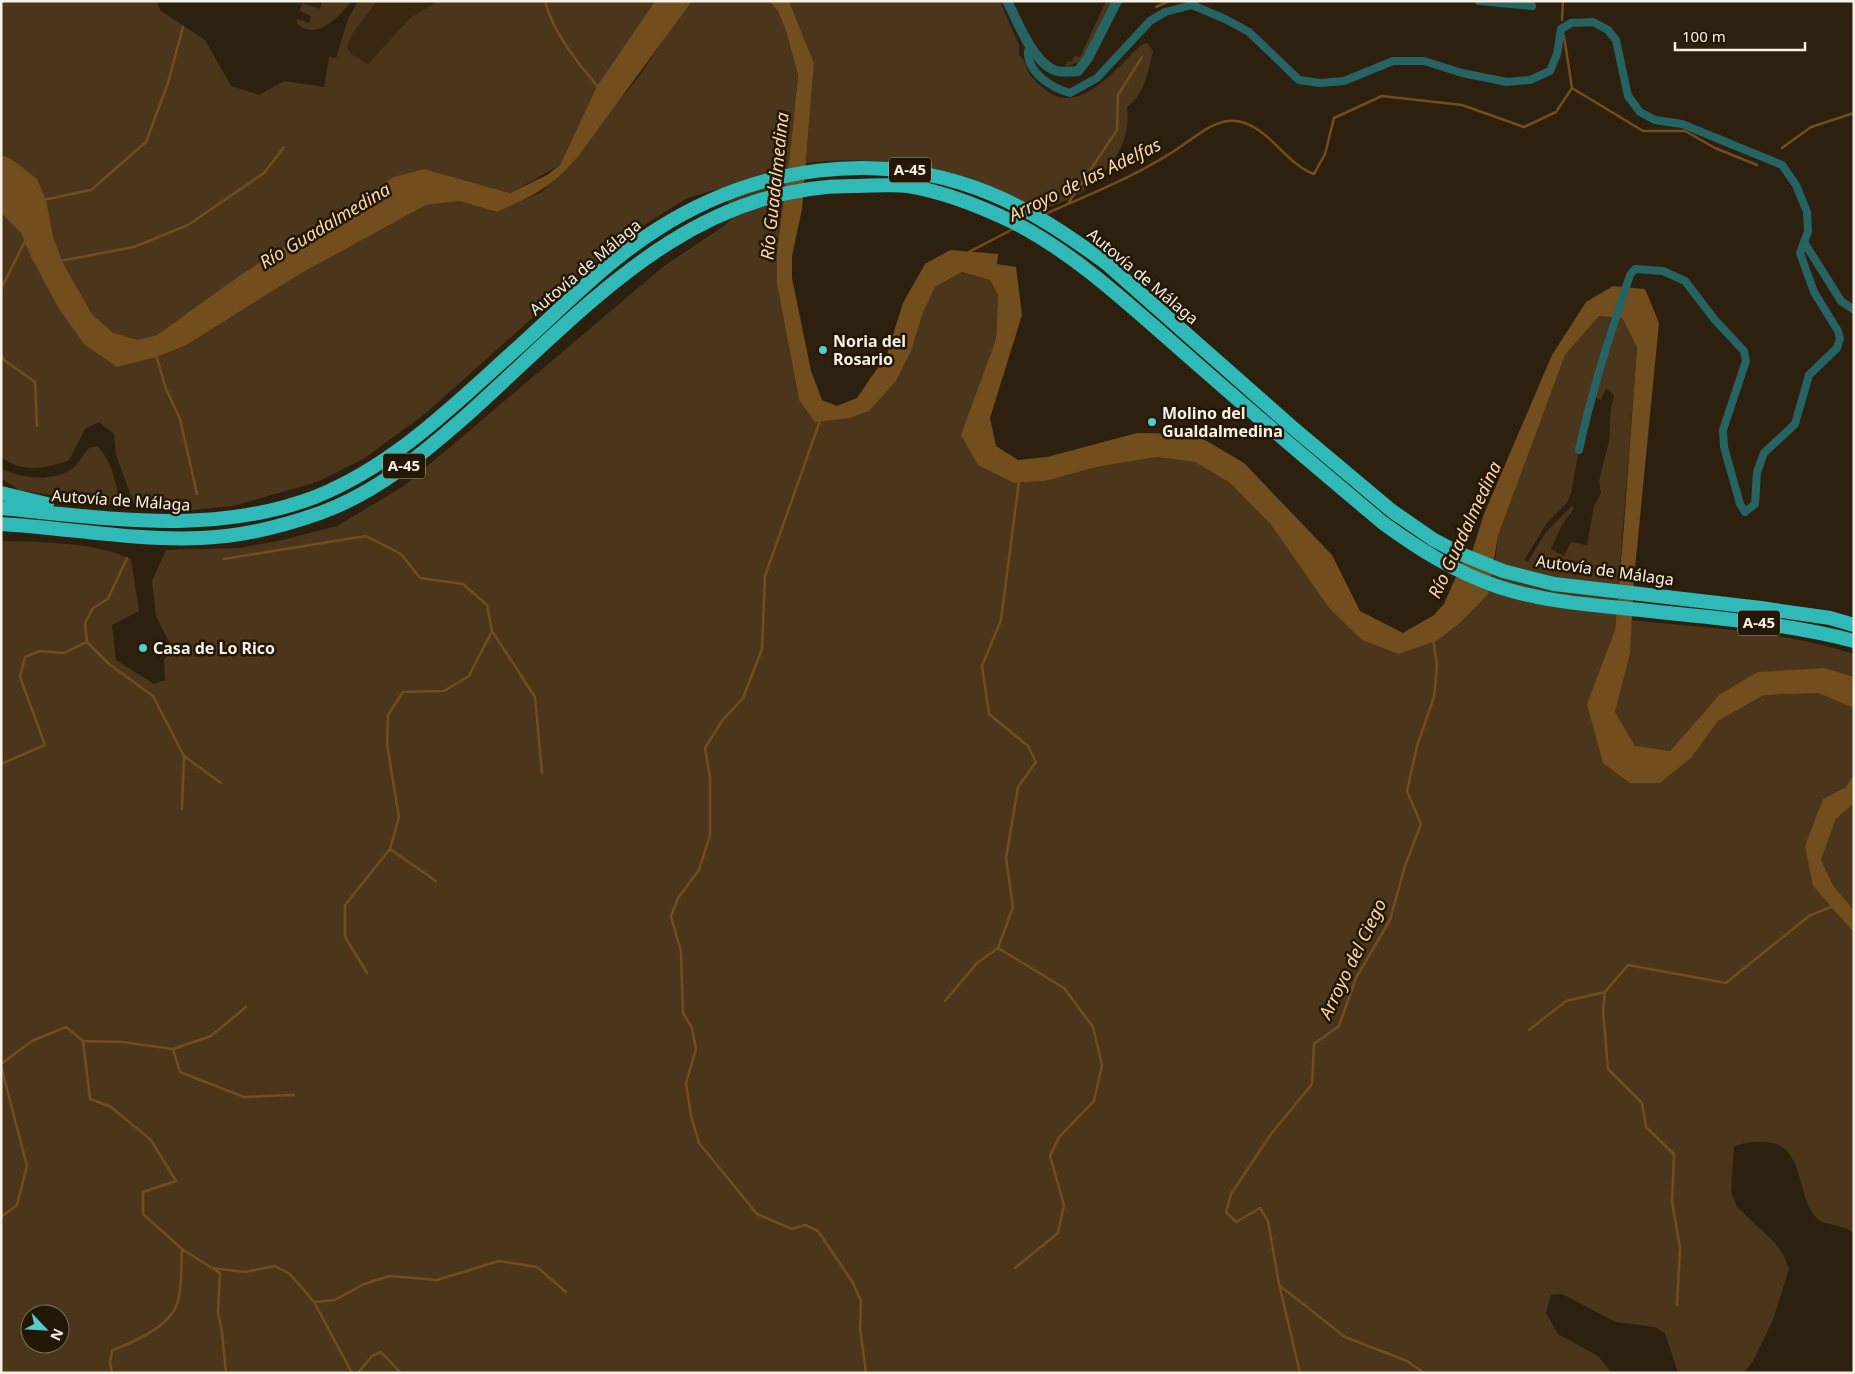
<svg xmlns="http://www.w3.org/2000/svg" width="1855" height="1374" viewBox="0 0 1855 1374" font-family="'Noto Sans',sans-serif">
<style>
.built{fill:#392710}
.green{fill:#4b361b;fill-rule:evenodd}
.water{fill:#724d1d}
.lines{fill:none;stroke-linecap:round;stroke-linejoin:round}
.stream{stroke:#724d1d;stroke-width:2.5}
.river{stroke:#724d1d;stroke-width:15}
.minor{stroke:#256463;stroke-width:8}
.tertiary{stroke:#256463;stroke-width:10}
.motorway{stroke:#2fb9b7;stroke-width:14}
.poi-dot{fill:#53cdca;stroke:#241706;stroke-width:2}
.labels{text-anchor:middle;stroke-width:5;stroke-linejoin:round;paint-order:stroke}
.shield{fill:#241706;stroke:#b9afa2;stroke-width:1}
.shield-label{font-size:15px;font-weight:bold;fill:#f9f0e5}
.street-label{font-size:16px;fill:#f9f0e5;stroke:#241706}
.poi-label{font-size:16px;font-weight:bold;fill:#f9f0e5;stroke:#241706;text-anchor:start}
.water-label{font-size:18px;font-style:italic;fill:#fbd7af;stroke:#241706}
</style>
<rect width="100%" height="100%" fill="#2e200f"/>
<path class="built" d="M377,1H438L410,18L368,64L351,54L347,46L353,33Z"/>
<path class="green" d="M1,1H156L161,11L205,40L231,86L259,95L284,81L324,87L329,57L336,58L348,19L358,1H377L353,33L347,46L351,54L368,64L410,18L438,1H655L597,86L560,165L510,193L424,169L236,278L157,335L138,340L113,334L92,314L62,261L53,236L10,158L1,155Z
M322,1H351C344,12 326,30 312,30C306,30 302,27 297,24V19L309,23L311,16L300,11L302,3L320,9Z
M692,1H769L778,11L786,31L798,75L791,145L777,251V284L799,400L850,418L922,315L935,287L962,272L990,280L998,295L996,339L962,435L1014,483L1045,481L1097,467L1157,457L1195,462L1230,483L1271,525L1329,608L1399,654L1438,639L1495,561L1498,536L1565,355L1599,316L1611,317L1588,399L1571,493L1567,503L1547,523L1524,560L1528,562L1546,532L1572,506L1574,508L1562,525L1551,549L1564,556L1571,542L1587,545L1594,506L1601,493L1599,481L1609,441L1611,408L1614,396L1606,388L1601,400L1594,397L1619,318H1622L1637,347L1615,630L1603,664V763L1692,757L1718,721L1764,695L1818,693L1854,708V774L1846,787L1823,799L1813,886L1854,933V1234C1845,1224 1829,1227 1819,1220C1794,1201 1808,1143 1764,1142C1753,1142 1745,1142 1734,1147L1731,1192L1737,1207L1774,1242L1784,1256L1789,1269L1773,1320L1753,1361L1744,1373H1678L1665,1333L1655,1327L1616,1322L1562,1294L1551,1295L1546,1313L1558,1334L1598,1356L1612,1373H1V541C42,542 94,542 131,559L139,611L112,625L116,660L154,684L165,680L164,660L171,646L156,616L152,581L166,550L239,548L283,540L337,526L404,486L664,266L724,226L734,217L722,188L687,198L633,232L578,277L426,413L365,458L317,482L233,506L183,511L134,504L116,455L114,434L99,422L85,429L69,460C45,469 23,473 1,457V213L21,233L59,309L156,357L185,346L300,274L426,205L459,201L497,212L542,192L637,79L681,14ZM30,1314H60V1344H30Z
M789,1H1000L1019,45V55C1025,60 1025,65 1028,71C1031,78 1043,89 1050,93C1082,114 1119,65 1141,45L1147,43L1153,51C1148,71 1145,94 1127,107C1131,141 1114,165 1089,187C1077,197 1056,204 1041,211C967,172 890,153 806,163L814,63Z
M1106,1H1111L1084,56L1078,62L1065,67L1068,61L1072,62L1074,56L1080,57Z
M97,446C113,462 116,485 121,506L19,490L1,478V468C20,479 53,482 72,469C79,464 83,454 89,448Z
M1631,620C1706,628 1782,631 1854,654V677L1825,668L1720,694L1670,751L1635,747L1615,712L1630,654Z
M1854,803V910L1834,887L1821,860L1836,819Z"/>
<path class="water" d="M655,1H692L579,155C553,187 533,196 497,212L459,201L426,205L300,274L185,346L156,357L117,367L85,345L59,309L31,257L21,233L1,213V155L10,158L37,179L46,200L53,236L62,261L92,314L113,333L138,340L157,335L236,278L394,177L424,169L510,193L547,175L560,165L597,86Z
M769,1H789L814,63L802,209L792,256V278L811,371L822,400L837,406L857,398L887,354L903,303L925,264L950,250L998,254L997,264L1016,267L1022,315L990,418L996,446L1018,460L1047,457L1137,433L1195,434L1244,463L1332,555L1360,611L1403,633L1434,615L1462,584L1484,514L1552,355L1586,302L1613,286L1645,289L1659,323L1634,579L1630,654L1615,712L1635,746L1670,751L1720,694L1758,672L1825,668L1854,677V708L1818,693L1764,695L1718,721L1692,757L1660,783H1630L1603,763L1587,704L1615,630L1624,525L1637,347L1622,318L1599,316L1565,355L1498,536L1488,594L1462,621L1438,640L1399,654L1362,640L1329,608L1271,525L1230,483L1195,462L1157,457L1097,467L1045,481L1014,483L978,465L961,435L996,339L998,295L990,280L962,272L935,287L922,315L911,351L896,381L869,411L850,418L815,422L799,400L777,284V251L791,145L798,75L786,31L778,11Z
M1854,774V803L1836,819L1821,860L1834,887L1854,910V933L1813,886L1805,846L1823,799L1846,787Z"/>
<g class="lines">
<path class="stream" d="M545,1C553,33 578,63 599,88
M1156,7L1169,1
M1562,20L1563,1
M1572,88L1643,131H1685L1715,148L1757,165
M1782,148L1811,127L1854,113
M43,200L91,190L146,142L168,83L183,27
M1069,202L1117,130L1118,95L1142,57
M1043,215C1090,194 1140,175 1183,145C1198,135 1217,118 1237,121C1270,127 1284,163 1314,174L1325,154L1334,118L1382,96L1462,105L1524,127L1556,112L1572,88L1564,36
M969,252L1013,229
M60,261L134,247L188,225L264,173L284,147
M1,289L25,241
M1,354L4,360L35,382L37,426
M156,355L166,389L180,419L197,494
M821,418L765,576L762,649L743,698L722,721L705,748L710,778V835L699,870L678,898L671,916L681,952L683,1013L692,1028L696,1049L686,1083L691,1116L699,1143L757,1214L792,1229L805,1225L818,1231L853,1283L861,1301L860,1328L866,1373
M224,559L366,536L401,554L420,578L463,584L487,605L492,631L469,676L444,691L403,692L388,715L387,744L399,817L390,849L345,905V937L367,973
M492,631L535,697L542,773
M87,642L109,664L153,696L184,756L221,783
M1,764L45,745L20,677L25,657L40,651L64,653L87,642L85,623L93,608L108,599L127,558
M182,809L184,756
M390,849L436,881
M998,948L1064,988L1093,1027L1102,1065L1094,1101L1059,1137L1050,1156L1064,1205L1058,1233L1015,1268
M945,1001L977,963L998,948L1013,907L1006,858L1018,787L1036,762L1028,746L989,714L982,666L1001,620L1019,481
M1529,1030L1566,1001L1605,992
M83,1041L122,1042L173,1049L211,1036L246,1007
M173,1049L180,1072L244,1097L294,1095
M1,1064L32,1041L66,1027L83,1041L90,1099L111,1107L151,1140L176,1181L143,1192V1214L182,1249L220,1273L218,1313L222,1332L226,1373
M1,1066L27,1166L17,1205L1,1217
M211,1268L245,1272L275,1266L290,1274L314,1302L352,1373
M1279,1285L1345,1337L1407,1361L1424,1373
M314,1302L335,1300L364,1284L390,1276L437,1280L499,1261L537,1267L566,1292
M1677,1305L1680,1248L1672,1202L1674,1154L1646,1127L1642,1103L1608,1069L1603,1010L1605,992L1628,965L1726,983L1809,916L1833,906
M112,1373L110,1362L112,1351C136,1340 175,1326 179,1296C182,1281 181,1264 182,1249
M358,1373L372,1356L381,1352L401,1373
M1300,1373L1279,1284L1268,1221L1260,1208L1236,1222L1226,1212L1231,1194L1271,1134L1312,1084L1314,1044L1339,1026L1356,978L1390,920L1405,866L1421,824L1407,791L1417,746L1434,697L1437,666L1433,638"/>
<path class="river" d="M1452,604L1471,562"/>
<path class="minor" d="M1479,1L1532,6
M1192,5L1225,19L1249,32L1299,80L1320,83L1344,81L1393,61H1424L1462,73L1507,82L1530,80L1550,71L1557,54L1561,29L1571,23L1593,22L1608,30L1616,40L1628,96L1640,112L1655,120L1682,124L1782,165L1796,185L1807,212L1808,232L1804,242L1841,301L1854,310
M1032,47L1028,51C1027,73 1052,88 1070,93L1097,78L1150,21L1165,12L1192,5L1194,1
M1579,450C1592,390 1610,333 1630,275L1635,269L1663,271L1685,281L1715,320L1744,351L1746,361L1723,430L1724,447L1740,504L1745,512L1755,504L1757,472L1764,453L1795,424L1809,375L1837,348L1840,338L1838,331L1814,292L1800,253L1804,242"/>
<path class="tertiary" d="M1007,1C1018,22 1030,55 1050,68C1057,73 1070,72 1078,71L1088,58L1117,1"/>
<path class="motorway" d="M1,493L47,504
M1,508C107,518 213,536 315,497C393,466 453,406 514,351C560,310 604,263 656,230C756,166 878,148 989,193C1031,210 1069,236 1106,263L1292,427L1392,511L1434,540L1461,554L1503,571L1554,584L1761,608L1830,618L1854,625
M1,524C68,528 135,541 202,538C242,536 284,526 320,513C376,493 424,453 467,415C581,313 687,186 852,186C870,186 890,184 908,186C945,192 982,207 1015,223C1078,256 1128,304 1181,350C1248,409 1315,466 1383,523C1420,550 1455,572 1499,587C1539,600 1580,604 1622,608C1699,617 1778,621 1854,641"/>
</g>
<g class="poi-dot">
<circle cx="823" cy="350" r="5"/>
<circle cx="1152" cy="422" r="5"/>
<circle cx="143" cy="648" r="5"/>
</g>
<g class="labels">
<g class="shield">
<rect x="889" y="157.5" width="42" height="25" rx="4"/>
<rect x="383" y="453.5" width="42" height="25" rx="4"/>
<rect x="1738" y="610.5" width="42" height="25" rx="4"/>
</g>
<g class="shield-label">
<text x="910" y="175">A-45</text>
<text x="404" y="471">A-45</text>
<text x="1759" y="628">A-45</text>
</g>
<g class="street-label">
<text transform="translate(585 267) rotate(-40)" y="6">Autovía de Málaga</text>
<text transform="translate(1143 276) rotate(40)" y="6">Autovía de Málaga</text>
<text transform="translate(121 500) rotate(4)" y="6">Autovía de Málaga</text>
<text transform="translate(1605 570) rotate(8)" y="6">Autovía de Málaga</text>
</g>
<g class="poi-label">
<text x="833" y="347">Noria del<tspan x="833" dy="18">Rosario</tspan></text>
<text x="1162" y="419">Molino del<tspan x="1162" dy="18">Gualdalmedina</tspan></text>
<text x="153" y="654">Casa de Lo Rico</text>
</g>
<g class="water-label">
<text transform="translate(1085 180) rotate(-26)" y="6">Arroyo de las Adelfas</text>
<text transform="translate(775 186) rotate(-84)" y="6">Río Guadalmedina</text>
<text transform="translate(325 226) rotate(-31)" y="6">Río Guadalmedina</text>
<text transform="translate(1465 530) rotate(-65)" y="6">Río Guadalmedina</text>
<text transform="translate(1353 959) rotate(-64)" y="6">Arroyo del Ciego</text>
</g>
</g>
<rect width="1855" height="1374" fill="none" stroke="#f9f0e5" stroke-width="5"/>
<g transform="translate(45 1329) rotate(115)"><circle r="24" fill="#241706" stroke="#796e5f"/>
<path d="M0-4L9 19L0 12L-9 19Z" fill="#53cdca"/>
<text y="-8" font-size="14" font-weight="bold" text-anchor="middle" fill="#f9f0e5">N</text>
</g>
<path d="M1675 42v8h130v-8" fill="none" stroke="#f9f0e5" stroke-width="2.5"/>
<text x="1682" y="42" font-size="15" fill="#f9f0e5" stroke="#241706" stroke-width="4" paint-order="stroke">100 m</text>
</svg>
